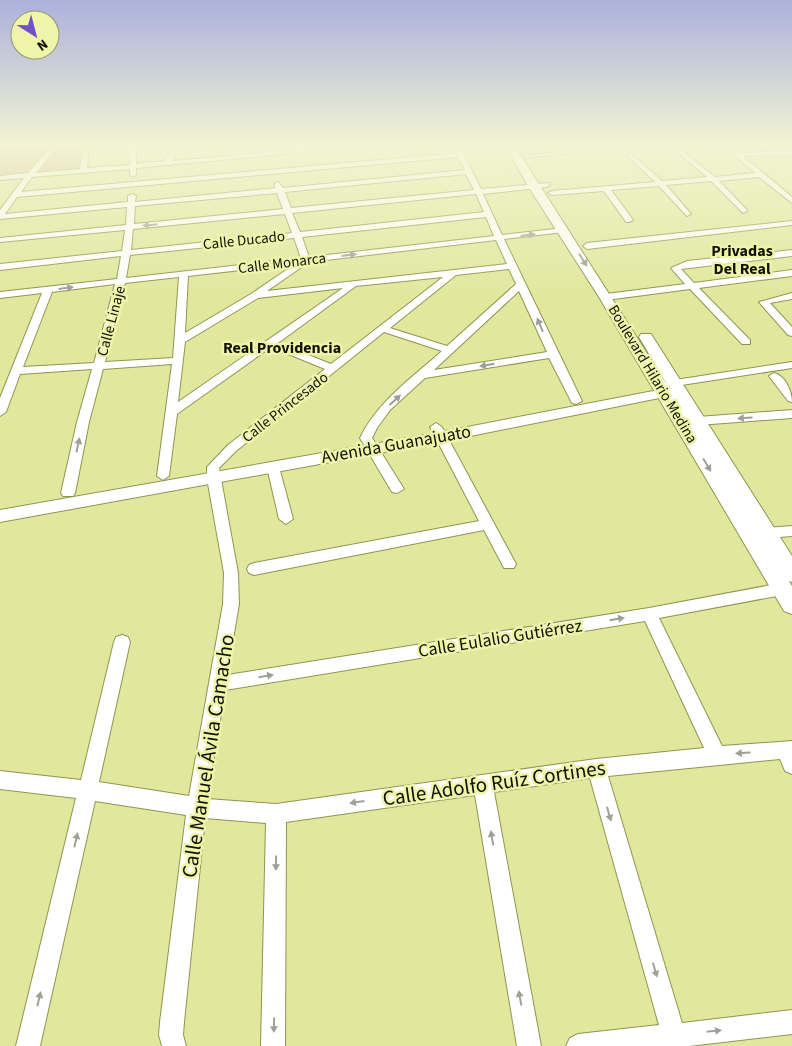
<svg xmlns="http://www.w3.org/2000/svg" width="792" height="1046" viewBox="0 0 792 1046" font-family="'Source Sans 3',sans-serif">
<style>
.green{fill:#d5a98f}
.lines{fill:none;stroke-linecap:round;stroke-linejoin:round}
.minor-casing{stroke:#90954e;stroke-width:2}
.tertiary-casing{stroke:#90954e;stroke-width:2}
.secondary-casing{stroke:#90954e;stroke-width:2}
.minor{fill:#fff;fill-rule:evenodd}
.tertiary{fill:#fff;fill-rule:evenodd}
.secondary{fill:#fff;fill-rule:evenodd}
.oneway{fill:#a0a099}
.labels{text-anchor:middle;stroke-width:5;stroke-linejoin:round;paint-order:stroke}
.far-street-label{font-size:15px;fill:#111200;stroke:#eef5ab}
.far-quarter-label{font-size:16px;font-weight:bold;fill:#111200;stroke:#eef5ab}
.street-label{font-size:18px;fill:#111200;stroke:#eef5ab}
.near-street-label{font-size:21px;fill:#111200;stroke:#eef5ab}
</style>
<rect width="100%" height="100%" fill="#e1e89e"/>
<path class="green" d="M33,145H86L83,171L30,175L54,147L23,174L0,177V149Z"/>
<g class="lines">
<defs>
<path id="minor" d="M52,145H59L36,173L80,169L83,145H89L87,168L130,165V145H136V164L165,161L172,145H178L172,161L349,145H379L136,168V175L133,177L130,175V169L32,177L21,192L457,153L453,145H459L481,189L549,183L550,185L546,187L483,194L502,235L564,228L568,230L564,232L504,239L582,401L576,404L572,403L549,358L425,378L390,410L377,428L372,438L404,489L397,493L392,492L360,438C377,402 413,377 442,351L384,332L236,451L219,468L238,573L239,604L227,675L649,608L782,583L787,585L790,589L787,593L782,595L659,618L722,746L792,741V774L785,771L780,759L608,776L682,1023L792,1010V1034L689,1046H566L570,1038L578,1034L659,1025L590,778L494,792L541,1046H517L475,795L286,822L285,1046H261L266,823L205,818L184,1022L183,1035L186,1046H162L159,1035L160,1022L186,815L95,801L40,1046H16L76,798L0,789V771L81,780L114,642L116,637L122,635L128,637L130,642L99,782L189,796L223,604L224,573L207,478V467L228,445L325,369L271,347L177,414L169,476L163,480L157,476L172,364L103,369L89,422L75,493L73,496H63L61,493L77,422L92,369L20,374L6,412L0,416V398L42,293L0,298V292L117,279L121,256L0,270V264L122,251L125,230L0,242V238L126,225L127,207L0,219V210L24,178L0,180V176L28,173ZM458,157L465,170L283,188L278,182L274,184L276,188L135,202L136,196L132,194L128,196V202L5,214L17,197ZM466,174L474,190L291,208L285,192ZM277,193L283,209L134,224L135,206ZM476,194L484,212L300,232L292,213ZM285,214L292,233L131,250L133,229ZM486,217L494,236L309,257L302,237ZM294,238L301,258L126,278L130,255ZM496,240L507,264L267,291L309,262ZM295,264L251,294L185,333L188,276ZM509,269L516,284L447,346L390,328L456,275ZM179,277L173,358L105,362L125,283ZM443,277L331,364L278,343L356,286ZM115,284L94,363L23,367L52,292ZM343,288L178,402L185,342L258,298ZM519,291L547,352L434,370ZM645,621L704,748L596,759L276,804L207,799L225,690Z
M617,145H644L526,158L523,156Z
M722,145H729L738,153L792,151V155L743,156L792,197V203L759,177L719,181L746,209L747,211L743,213L711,181L666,185L691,214L687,216L659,186L611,190L633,220L629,222H626L604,191L552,195L548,193L552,191L655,182L627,155L629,152L662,181L707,177L674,149L676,146L715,177L755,173Z
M792,221V225L587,249L583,246L587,243Z
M792,250V256L681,269L694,283L792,270V276L699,288L750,340V344H742L690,289L606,300L601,297L606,294L685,284L671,268L687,261Z
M792,293V299L770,303L792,327V336L788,335L759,302Z
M792,362V368L675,386L669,383L675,380Z
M774,373C786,376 792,392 792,402L788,401L769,376Z
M792,410V418L698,425L692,421L698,417Z
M436,423L442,427L516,564L514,568H504L484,530L254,575L249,573L247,569L249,565L254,563L479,521L430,427Z
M273,463L279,467L293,519L286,524L279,519L267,467Z
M792,526V536L766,538L759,533L766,528Z"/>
<path id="tertiary" d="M34,145L30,147L0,150V146Z
M679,386L686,390L684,393L441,442L0,522V510L441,432Z"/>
<path id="secondary" d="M505,145H514L669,388L639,337L641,334H651L792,556V582L789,581L792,586V614L784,611L599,297L528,186Z"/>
</defs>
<use href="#minor" class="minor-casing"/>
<use href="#tertiary" class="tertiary-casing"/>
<use href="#secondary" class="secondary-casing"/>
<use href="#minor" class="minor"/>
<use href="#tertiary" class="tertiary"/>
<use href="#secondary" class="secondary"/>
</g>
<defs><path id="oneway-solid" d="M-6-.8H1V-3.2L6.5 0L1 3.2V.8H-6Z" transform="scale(1.25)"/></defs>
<g class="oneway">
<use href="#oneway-solid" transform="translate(150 225) rotate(174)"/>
<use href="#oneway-solid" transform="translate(528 235) rotate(-7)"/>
<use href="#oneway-solid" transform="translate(349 255) rotate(-7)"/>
<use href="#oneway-solid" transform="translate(583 260) rotate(57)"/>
<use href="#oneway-solid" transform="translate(66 288) rotate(-7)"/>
<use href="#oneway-solid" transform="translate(540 325) rotate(-113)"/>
<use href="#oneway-solid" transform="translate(487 365) rotate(170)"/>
<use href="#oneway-solid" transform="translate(395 400) rotate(-42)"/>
<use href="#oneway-solid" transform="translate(745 418) rotate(176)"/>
<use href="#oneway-solid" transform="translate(78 445) rotate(-78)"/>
<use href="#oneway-solid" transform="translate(707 465) rotate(59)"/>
<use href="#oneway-solid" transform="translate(617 619) rotate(-9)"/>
<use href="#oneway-solid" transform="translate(266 676) rotate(-9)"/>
<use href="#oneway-solid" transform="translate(743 753) rotate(176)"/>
<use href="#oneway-solid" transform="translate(357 802) rotate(172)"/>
<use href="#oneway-solid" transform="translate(609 814) rotate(74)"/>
<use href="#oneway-solid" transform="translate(492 838) rotate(-100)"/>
<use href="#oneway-solid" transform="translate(76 840) rotate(-77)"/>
<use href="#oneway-solid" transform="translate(276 863) rotate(91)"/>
<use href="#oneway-solid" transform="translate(655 970) rotate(74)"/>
<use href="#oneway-solid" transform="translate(520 998) rotate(-100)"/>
<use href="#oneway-solid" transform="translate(39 999) rotate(-77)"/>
<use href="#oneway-solid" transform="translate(274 1025) rotate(91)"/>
<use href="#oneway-solid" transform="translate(714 1031) rotate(-6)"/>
</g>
<linearGradient id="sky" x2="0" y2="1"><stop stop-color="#acb0db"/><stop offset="0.5" stop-color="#f2f5d3"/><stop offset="1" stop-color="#f2f5d3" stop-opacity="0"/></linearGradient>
<rect width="792" height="292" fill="url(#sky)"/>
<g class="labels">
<g class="far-street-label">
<text transform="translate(244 240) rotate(-6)" y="5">Calle Ducado</text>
<text transform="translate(282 263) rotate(-7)" y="5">Calle Monarca</text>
<text transform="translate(111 321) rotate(-75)" y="5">Calle Linaje</text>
<text transform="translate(653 374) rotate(59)" y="5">Boulevard Hilario Medina</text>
<text transform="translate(285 407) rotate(-38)" y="5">Calle Princesado</text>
</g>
<g class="far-quarter-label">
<text x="742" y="256">Privadas<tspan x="742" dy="18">Del Real</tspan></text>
<text x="282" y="353">Real Providencia</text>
</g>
<g class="street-label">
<text transform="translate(396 444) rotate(-10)" y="6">Avenida Guanajuato</text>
<text transform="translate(500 638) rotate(-9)" y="6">Calle Eulalio Gutiérrez</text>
</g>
<g class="near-street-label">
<text transform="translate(208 756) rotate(-81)" y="7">Calle Manuel Ávila Camacho</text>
<text transform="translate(494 783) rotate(-8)" y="7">Calle Adolfo Ruíz Cortines</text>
</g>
</g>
<g transform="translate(35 35) rotate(144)"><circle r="24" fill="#eef5ab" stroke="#969a67"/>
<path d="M0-4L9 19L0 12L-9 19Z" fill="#7350c9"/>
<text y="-8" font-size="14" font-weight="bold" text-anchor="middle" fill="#111200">N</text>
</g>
</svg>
